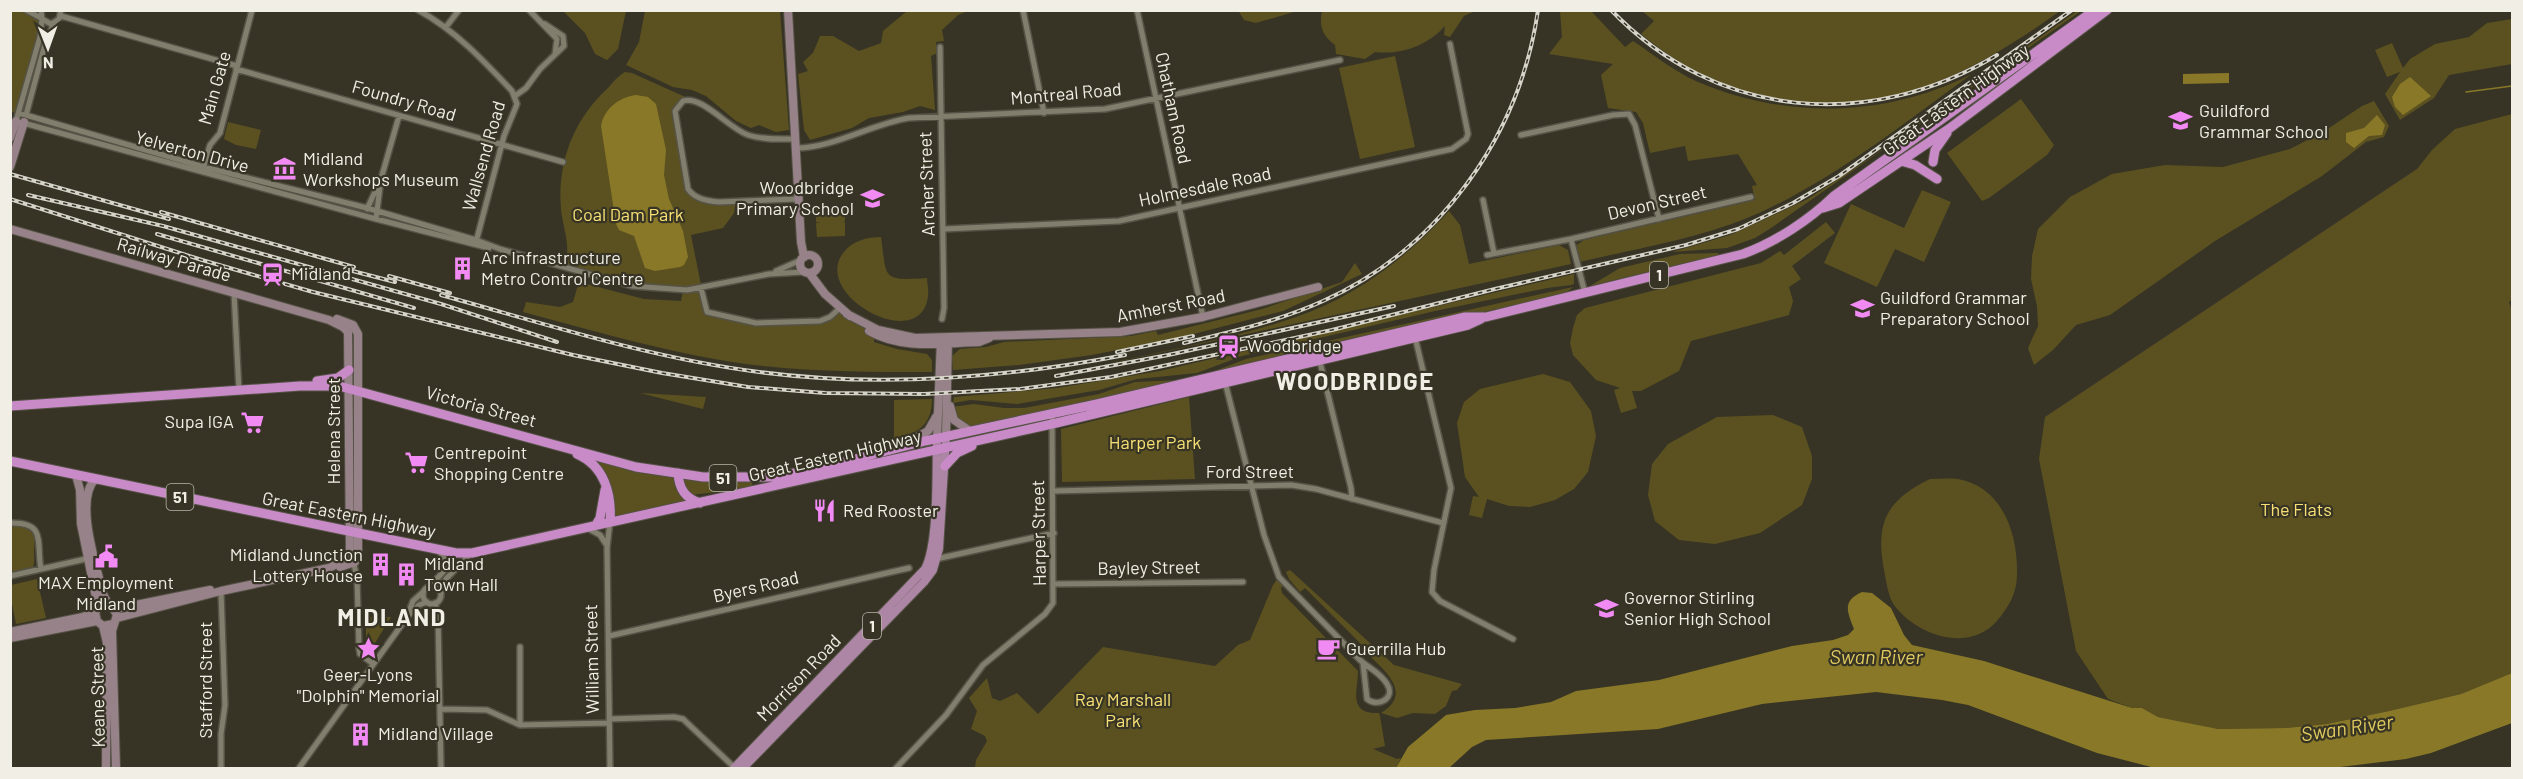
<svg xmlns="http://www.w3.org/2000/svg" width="2523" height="779" viewBox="0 0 2523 779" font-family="Barlow,sans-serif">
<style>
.green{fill:#5b5120}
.water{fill:#887828}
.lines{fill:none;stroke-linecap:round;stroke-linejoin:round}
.stream{stroke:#887828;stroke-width:1.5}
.street-casing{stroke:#555246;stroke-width:8}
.secondary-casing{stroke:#555246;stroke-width:10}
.primary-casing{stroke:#555246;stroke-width:10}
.highway-casing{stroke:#555246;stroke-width:11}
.street{stroke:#817e6d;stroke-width:5}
.secondary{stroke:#968288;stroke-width:8}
.primary{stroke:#ac86a4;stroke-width:8}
.highway{stroke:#c88bc8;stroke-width:9}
.rail-casing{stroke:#d6d4ca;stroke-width:4}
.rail{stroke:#373425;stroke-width:1.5;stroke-dasharray:4.5;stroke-linecap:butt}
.labels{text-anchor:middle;stroke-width:4.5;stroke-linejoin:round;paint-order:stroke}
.shield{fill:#373425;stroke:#b8b6ab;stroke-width:1.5}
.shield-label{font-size:16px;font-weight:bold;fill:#f0eee5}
.street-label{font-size:18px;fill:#f0eee5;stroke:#373425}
.poi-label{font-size:18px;fill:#f0eee5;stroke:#373425;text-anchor:start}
.park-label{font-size:18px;fill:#f7e175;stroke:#373425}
.water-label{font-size:20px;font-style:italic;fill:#e1cb5f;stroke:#373425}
.district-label{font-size:24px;font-weight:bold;letter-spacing:1.5px;fill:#f0eee5;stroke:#373425}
</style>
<rect width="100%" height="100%" fill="#373425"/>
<path class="green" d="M1238,10H1297V11L1256,23L1244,20Z
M1590,10L1625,47L1633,41C1654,55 1675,72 1698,82C1787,120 1887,117 1972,74C1904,123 1836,178 1759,213C1703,238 1639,248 1579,262L1577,245L1584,240L1755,200L1752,186L1757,185L1738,154L1688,161L1685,146L1650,153L1643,123L1636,112L1608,108L1601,75L1613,64L1549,54L1562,37L1560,11Z
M10,11H26L42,19L19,113L11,112Z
M563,11H626L618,49L607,60L595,54L585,33Z
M645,11H780L789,130L776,132L759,125L751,128L736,121L706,96L692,90L673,87L626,65L639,42Z
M907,11H968L958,15L942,30L944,41L936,42L937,53L931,56L935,110L920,106L903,112L869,118L852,128L810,140L804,130L798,74L808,71L803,62L813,53L820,36H833L859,51L881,43L883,31Z
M1322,11V10L1475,11L1464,16L1450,37L1444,35L1445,26C1427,46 1402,55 1375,52L1365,59L1336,54L1335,45C1322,36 1319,25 1322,11Z
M1642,11H2060C2014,44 1962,77 1907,92C1846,110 1773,105 1714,80C1688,69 1663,52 1641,34L1654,21Z
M2077,11H2081L1771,228L1755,238L1727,248L1672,252L1730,235L1808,199L1876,154Z
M2512,19V64L2449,75L2434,98L2400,120L2385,94L2400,72L2387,77L2375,50L2392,43L2403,68L2410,59L2435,44L2469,37L2487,23Z
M1395,56L1415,147L1360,159L1339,68Z
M625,72L632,73L692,100L677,107L688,189L702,199L736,201L734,213L723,228L691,235L706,310L756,323L820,321L840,308L874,334V342L897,349L927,354L932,360V372C875,372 819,372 763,366C682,357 602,333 523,312L526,302L560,307L573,302L578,285L574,283L575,281L644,299L681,301L683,291L645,288L564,267C572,246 563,230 561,209C557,162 574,119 608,88C613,82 618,76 625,72Z
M2021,99L2054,145L2047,155L1989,198L1982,201L1947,153Z
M2374,101L2389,126L2384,137L2366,142L2322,176L2215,241L2110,315L2076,325L2053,350L2034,365L2028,348L2038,326L2037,306L2031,279L2032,256L2038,229L2070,197L2112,174L2165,165L2223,167L2290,149L2323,132L2362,106Z
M2512,114V300L2509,302L2512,310V673L2461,694L2389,711L2327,724L2286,728L2218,729L2194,726L2158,717L2142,708H2132L2108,699L2076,651L2039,459L2045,417L2417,169L2432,150L2455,129Z
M228,122L261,130L256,149L236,145L224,139Z
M1922,190L1951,202L1924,262L1895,249L1877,287L1824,263L1851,204L1904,228Z
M845,206V221L843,222H845V236L817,237L816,223L820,222H816V207Z
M1449,211L1460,225L1469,264L1559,245L1568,250L1571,264L1103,365C1166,350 1232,339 1293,318C1354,298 1407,258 1449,211Z
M1826,222L1835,233L1792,266L1801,279L1789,287L1793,301L1789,315L1691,341L1679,371L1641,391H1632L1637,408L1621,413L1614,390L1620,388L1596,380L1573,355L1570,343L1573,328L1577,315L1585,308L1761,263L1780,251L1784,255Z
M881,237C887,279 881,281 927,278C927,283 929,290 928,296C921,356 809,294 844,252C852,241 867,237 881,237Z
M1718,253V255L1590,286L1620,268L1680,254Z
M1355,263L1362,274L1283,311L1182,337L1092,355L1019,365L953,370L952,356L960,349L986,347L1004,342L1131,336L1156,331L1158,335L1262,309L1342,282Z
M1574,274V284L1571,285L1547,288L1435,311L1242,356L1197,373L1137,379L1099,390L1017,404L971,400L953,403L954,397L1057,388L1160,371Z
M1573,287L1567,292L1544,298L1170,384L971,427L956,421L952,407L974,404L1004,408H1024L1099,394L1135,382L1180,380L1207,374L1246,359Z
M1543,374L1570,382L1591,411L1596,436L1588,472L1574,489L1555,500L1530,507L1509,506L1487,499L1482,518L1469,515L1473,496L1479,497L1465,477L1457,423L1464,402L1480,389Z
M640,393L706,397L703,409Z
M1189,397L1195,479L1062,482L1061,429Z
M932,399C932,426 917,433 894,440V400Z
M1773,415L1802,427L1812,456V479L1802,505L1760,533L1715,544L1679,540L1655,521L1648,495L1652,464L1668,444L1717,417Z
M587,456L677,477L689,501L612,520L611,499Z
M682,478L752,482L753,488L690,495L687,493Z
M1930,479C1939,479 1949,478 1958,479C2002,487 2018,533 2017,574C2017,593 2009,607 1996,622C1968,653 1916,635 1894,605C1888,596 1886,580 1884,570C1875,522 1887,500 1930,479Z
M10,526C33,526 36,530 34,552C34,558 35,561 33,567L11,572Z
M1290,570L1394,665L1462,684L1457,690L1452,691L1446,706L1435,714L1413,713L1397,718L1381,713C1415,692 1382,669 1365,651L1366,649L1305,588L1300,592L1289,579L1286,572Z
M1279,577L1285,583L1281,588L1282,593L1358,671C1358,690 1347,714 1379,713L1380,716L1385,746L1373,749L1397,759L1401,758L1396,768H975L976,760L987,741L985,736L971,729L977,711L969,698L987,678L992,698L1000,701L1017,693L1038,714L1103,647L1215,666L1238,645L1250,640L1273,585Z
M37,579L46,618L16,624L11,599V585Z
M366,617H391L372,648L366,646Z"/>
<path class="water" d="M2229,73V83L2183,84V74Z
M2410,77L2431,96L2403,115L2395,107L2392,97L2400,84Z
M636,95L648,97L656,104L666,150L664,175L669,199L683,231L688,257L684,265L680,267L655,271L645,268L634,236L619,230L616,224L601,126C604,109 619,97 636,95Z
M2377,115L2385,125L2382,135L2369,136L2354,148L2346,142V133L2364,128Z
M1862,592L1872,593L1891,608L1904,635L1912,645L1984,661L2132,708H2142L2158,717L2172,720L2218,729L2286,728L2327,724L2389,711L2461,694L2512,673V723L2431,753L2406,759L2332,768H2155L2097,753L1968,705L1942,700L1876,692L1762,704L1658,729L1486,740L1472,747L1449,768H1396L1408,747L1446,715L1475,710L1515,708L1551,702L1576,691L1659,680L1792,646L1833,640L1848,635L1854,629C1847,611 1842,601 1862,592Z"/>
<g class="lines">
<path class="stream" d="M2466,92L2512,86"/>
<defs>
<path id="street" d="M26,10L41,18
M41,10L42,19L51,24L59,19L61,10
M418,10C455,30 484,61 512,91L517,104L504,136L476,242
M529,10L557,39L555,54
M1023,10L1044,113
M1137,10L1203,317
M61,16L237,66
M42,19L40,37L16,121L376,219L489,248
M446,27L459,10
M940,47L944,308L942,319
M236,69L563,162
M515,96L526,88L540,69L564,46L563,36L545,24
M19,113L204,167L367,208L476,240L500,249L632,286L687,290L769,274L803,272
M26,115L45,44L54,23
M1521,135L1613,115L1629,114L1635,125L1659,219
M795,139C780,139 763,140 748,135C728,128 702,95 683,101L675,111L688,189C695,199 707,201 719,202L798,199
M796,148C834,148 871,124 909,118L1105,109L1340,60
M203,169L210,145L220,133L252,10
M1483,200L1494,253
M367,209L381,179
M376,219L381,179L399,116
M944,229L1119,221L1452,149L1466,139L1468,134L1450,44
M1571,239L1585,293
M1487,255L1571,239L1751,197
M776,271L801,260
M701,288L707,312L756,323L820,321L830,317L840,308
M234,293L239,391
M1415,337L1451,488L1434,570L1432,592L1440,601L1513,639
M1319,358L1351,488L1352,499
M1225,382L1264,535L1279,577L1359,659C1368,668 1380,672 1387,684C1396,698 1378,708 1367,699L1363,663
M1053,491L1291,485L1316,489L1443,523
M10,523C47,522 36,542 41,569
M589,529L600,535L606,544
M936,559L1054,533
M353,561L357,577L359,648L360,654L372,663
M10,576L90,558
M1055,584L1243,582
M430,586L444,571V558L439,551
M423 595a9 9 0 1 1 18 0a9 9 0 1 1-18 0Z
M221,591L225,705L221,734V768
M441,593L446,579L470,554
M435,603L438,615L441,768
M408,614L413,601L423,592
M609,636L909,568
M520,647V725
M441,709L487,710L520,725L609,723
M609,719L674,717L683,719L735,768
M299,768L408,616L419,605L427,602
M610,768L607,548L610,522
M896,768L946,715L983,665L1045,614L1053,603L1052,413"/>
<path id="secondary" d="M788,10L801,242L804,257
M10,138L16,121
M10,167L24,122
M10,229L329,320L343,327L348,332L350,557L329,568L221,591L117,618
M800 264a9 9 0 1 1 18 0a9 9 0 1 1-18 0Z
M810,274L825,294L850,316
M847,314L878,330L915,338L1120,332L1203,317L1318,287
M337,319L353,325L358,334V553L355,562L340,567
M869,331C902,350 942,343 979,342L989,338
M950,406L954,420L970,431
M946,437L948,339
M937,438L941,339
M905,444L928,431L936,417
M76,475L80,490L81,524L98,607
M95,479C74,501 97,567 103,594L108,604
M116,609L210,590
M113,624L103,626L97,621L95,612L101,605H111L117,615L112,631L116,768
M103,626L107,643L106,768
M10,632L83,617L95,612
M10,638L97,621"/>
<path id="primary" d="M734,768L925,569C939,542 936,470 937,438
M743,768L924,582L933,570L939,549L946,437"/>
<path id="highway" d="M1901,161L1915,165L1937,179
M1933,162L1935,150L1947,133
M1823,208L1839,203L1950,128L2107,10
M317,381L338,378L349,370
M10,406L300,386H339L636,467L703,477H773L817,469L925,441L1097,404L1465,317H1486L1743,254C1776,242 1809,220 1834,196L2095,10
M577,454C605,466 612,495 610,522
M10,461L368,535L456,553H472L1052,424L1468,325L1481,319
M945,466L957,453L972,446
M678,473C679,489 685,498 700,503
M596,525L600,518L605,490"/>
</defs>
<use href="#street" class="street-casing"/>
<use href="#secondary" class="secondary-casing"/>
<use href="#primary" class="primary-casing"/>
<use href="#highway" class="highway-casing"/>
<use href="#street" class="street"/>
<use href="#secondary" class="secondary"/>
<use href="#primary" class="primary"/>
<use href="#highway" class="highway"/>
<defs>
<path id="rail" d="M1611,10C1717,120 1869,132 1997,55
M10,174L169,219
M28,195L163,226L441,304L557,342
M10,199L202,260L313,292L573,355L662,373L748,387L825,393L924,394L1020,389L1111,377L1332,330L1495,289L1686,245L1738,229L1793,203L1839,176L2072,10
M161,212L354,267
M157,234L414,308
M345,269L395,282
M389,276L450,293
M441,295C546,324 650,358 759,372C881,388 1005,378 1125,355
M1184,343C1231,332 1279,321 1323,301C1439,249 1520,136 1538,10
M1117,352L1193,336
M1056,376L1168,355L1394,306"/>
</defs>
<use href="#rail" class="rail-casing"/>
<use href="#rail" class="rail"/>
</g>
<defs>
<symbol id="school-bare" viewBox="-9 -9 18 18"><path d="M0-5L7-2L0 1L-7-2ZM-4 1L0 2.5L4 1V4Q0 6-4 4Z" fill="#f28af3" stroke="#373425" stroke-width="2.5" paint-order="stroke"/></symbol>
<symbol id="museum-bare" viewBox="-9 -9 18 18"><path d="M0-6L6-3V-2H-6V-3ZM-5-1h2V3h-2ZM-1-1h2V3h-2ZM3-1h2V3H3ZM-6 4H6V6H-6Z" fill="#f28af3" stroke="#373425" stroke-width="2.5" paint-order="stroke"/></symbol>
<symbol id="building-bare" viewBox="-9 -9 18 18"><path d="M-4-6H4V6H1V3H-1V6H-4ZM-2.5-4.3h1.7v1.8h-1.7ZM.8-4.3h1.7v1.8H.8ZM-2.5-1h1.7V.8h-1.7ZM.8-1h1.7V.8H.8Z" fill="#f28af3" stroke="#373425" stroke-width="2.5" paint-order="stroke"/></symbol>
<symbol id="station-bare" viewBox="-9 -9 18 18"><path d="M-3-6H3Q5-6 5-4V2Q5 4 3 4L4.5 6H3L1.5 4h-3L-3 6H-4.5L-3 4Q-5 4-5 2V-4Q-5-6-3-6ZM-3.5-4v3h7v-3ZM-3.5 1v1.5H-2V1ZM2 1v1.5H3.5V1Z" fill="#f28af3" stroke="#373425" stroke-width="2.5" paint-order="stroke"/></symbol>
<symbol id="supermarket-bare" viewBox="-9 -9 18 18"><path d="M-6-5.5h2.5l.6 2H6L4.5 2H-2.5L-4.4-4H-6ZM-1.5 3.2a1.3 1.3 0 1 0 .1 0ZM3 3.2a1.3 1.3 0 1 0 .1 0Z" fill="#f28af3" stroke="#373425" stroke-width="2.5" paint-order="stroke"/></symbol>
<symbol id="restaurant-bare" viewBox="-9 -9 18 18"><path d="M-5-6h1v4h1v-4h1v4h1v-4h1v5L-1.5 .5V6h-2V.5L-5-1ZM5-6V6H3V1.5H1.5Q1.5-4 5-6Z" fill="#f28af3" stroke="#373425" stroke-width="2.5" paint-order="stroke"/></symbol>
<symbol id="civic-bare" viewBox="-9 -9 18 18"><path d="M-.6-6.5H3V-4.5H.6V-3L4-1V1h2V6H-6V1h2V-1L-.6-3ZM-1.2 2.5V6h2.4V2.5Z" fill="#f28af3" stroke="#373425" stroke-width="2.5" paint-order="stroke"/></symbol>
<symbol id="sight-bare" viewBox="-9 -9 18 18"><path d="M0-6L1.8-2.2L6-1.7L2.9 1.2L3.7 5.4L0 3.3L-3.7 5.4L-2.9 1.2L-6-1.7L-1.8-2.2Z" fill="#f28af3" stroke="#373425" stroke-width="2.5" paint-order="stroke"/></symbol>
<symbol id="cafe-bare" viewBox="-9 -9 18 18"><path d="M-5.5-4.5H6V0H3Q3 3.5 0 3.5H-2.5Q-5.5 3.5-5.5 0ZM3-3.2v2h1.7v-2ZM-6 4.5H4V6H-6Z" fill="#f28af3" stroke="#373425" stroke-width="2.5" paint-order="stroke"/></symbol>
</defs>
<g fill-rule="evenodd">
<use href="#school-bare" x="2164" y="104" width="33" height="33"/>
<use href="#museum-bare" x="268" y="152" width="33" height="33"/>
<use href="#school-bare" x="856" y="182" width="33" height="33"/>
<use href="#building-bare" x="446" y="252" width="33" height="33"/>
<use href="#station-bare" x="256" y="258" width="33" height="33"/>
<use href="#school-bare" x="1846" y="292" width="33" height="33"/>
<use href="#station-bare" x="1212" y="330" width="33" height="33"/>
<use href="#supermarket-bare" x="236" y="406" width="33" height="33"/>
<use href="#supermarket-bare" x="400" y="446" width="33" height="33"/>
<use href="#restaurant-bare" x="808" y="494" width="33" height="33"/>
<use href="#civic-bare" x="90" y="540" width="33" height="33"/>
<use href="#building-bare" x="364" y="548" width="33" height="33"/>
<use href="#building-bare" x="390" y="558" width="33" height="33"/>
<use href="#school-bare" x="1590" y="592" width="33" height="33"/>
<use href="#sight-bare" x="352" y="632" width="33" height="33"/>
<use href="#cafe-bare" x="1312" y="632" width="33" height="33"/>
<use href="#building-bare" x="344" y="718" width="33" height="33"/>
</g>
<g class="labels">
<g class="shield">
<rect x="1650" y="262" width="18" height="26" rx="4.5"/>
<rect x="709.5" y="465" width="27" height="26" rx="4.5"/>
<rect x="166.5" y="484" width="27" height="26" rx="4.5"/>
<rect x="863" y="613" width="18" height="26" rx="4.5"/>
</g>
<g class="shield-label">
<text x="1659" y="281">1</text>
<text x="723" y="484">51</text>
<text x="180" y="503">51</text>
<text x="872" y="632">1</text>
</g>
<g class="street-label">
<text transform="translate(215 88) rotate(-74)" y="6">Main Gate</text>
<text transform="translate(1066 94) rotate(-5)" y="6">Montreal Road</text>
<text transform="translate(1956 100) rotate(-36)" y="6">Great Eastern Highway</text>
<text transform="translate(404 101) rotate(16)" y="6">Foundry Road</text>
<text transform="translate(1173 108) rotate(78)" y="6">Chatham Road</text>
<text transform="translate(192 152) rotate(15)" y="6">Yelverton Drive</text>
<text transform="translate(484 156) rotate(-74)" y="6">Wallsend Road</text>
<text transform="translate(927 184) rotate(-92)" y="6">Archer Street</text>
<text transform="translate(1205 187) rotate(-12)" y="6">Holmesdale Road</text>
<text transform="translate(1657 203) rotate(-13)" y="6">Devon Street</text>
<text transform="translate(174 260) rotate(16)" y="6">Railway Parade</text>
<text transform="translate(1171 306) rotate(-11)" y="6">Amherst Road</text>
<text transform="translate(481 407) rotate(15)" y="6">Victoria Street</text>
<text transform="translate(334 431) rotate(-90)" y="6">Helena Street</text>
<text transform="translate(835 456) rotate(-13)" y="6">Great Eastern Highway</text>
<text x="1250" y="478">Ford Street</text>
<text transform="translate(349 515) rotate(11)" y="6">Great Eastern Highway</text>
<text transform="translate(1039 533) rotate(-91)" y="6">Harper Street</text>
<text transform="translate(1149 568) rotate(-1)" y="6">Bayley Street</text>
<text transform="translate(756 587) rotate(-13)" y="6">Byers Road</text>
<text transform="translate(592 659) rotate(-91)" y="6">William Street</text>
<text transform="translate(799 678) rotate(-46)" y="6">Morrison Road</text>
<text transform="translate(206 680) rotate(-90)" y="6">Stafford Street</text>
<text transform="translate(98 697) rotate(-91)" y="6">Keane Street</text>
</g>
<g class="poi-label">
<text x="2199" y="117">Guildford<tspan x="2199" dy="21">Grammar School</tspan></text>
<text x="303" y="165">Midland<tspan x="303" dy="21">Workshops Museum</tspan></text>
<text x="854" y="194" text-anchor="end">Woodbridge<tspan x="854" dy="21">Primary School</tspan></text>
<text x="481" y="264">Arc Infrastructure<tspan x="481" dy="21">Metro Control Centre</tspan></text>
<text x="291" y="280">Midland</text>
<text x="1880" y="304">Guildford Grammar<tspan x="1880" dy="21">Preparatory School</tspan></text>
<text x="1247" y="352">Woodbridge</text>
<text x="234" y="428" text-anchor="end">Supa IGA</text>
<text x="434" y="459">Centrepoint<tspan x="434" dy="21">Shopping Centre</tspan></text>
<text x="843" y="517">Red Rooster</text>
<text x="363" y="561" text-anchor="end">Midland Junction<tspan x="363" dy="21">Lottery House</tspan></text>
<text x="424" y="570">Midland<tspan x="424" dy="21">Town Hall</tspan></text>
<text x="106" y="589" text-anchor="middle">MAX Employment<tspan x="106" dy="21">Midland</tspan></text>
<text x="1624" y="604">Governor Stirling<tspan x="1624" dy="21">Senior High School</tspan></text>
<text x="1346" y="655">Guerrilla Hub</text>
<text x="368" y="681" text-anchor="middle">Geer-Lyons<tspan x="368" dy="21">"Dolphin" Memorial</tspan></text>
<text x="378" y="740">Midland Village</text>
</g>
<g class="park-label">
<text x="628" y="221">Coal Dam Park</text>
<text x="1155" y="449">Harper Park</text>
<text x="2296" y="516">The Flats</text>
<text x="1123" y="706">Ray Marshall<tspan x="1123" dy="21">Park</tspan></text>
</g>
<g class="water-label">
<text x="1876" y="664">Swan River</text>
<text transform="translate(2347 728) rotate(-8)" y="7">Swan River</text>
</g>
<g class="district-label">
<text x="1355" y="390">WOODBRIDGE</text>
<text x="392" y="626">MIDLAND</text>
</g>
</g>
<rect width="2523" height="779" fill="none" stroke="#f0eee5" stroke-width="24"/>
<g transform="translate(48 48) rotate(179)" stroke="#373425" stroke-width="4.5" paint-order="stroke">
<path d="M0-4.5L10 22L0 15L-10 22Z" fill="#f0eee5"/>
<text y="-9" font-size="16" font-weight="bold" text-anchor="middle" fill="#f0eee5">N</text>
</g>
</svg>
